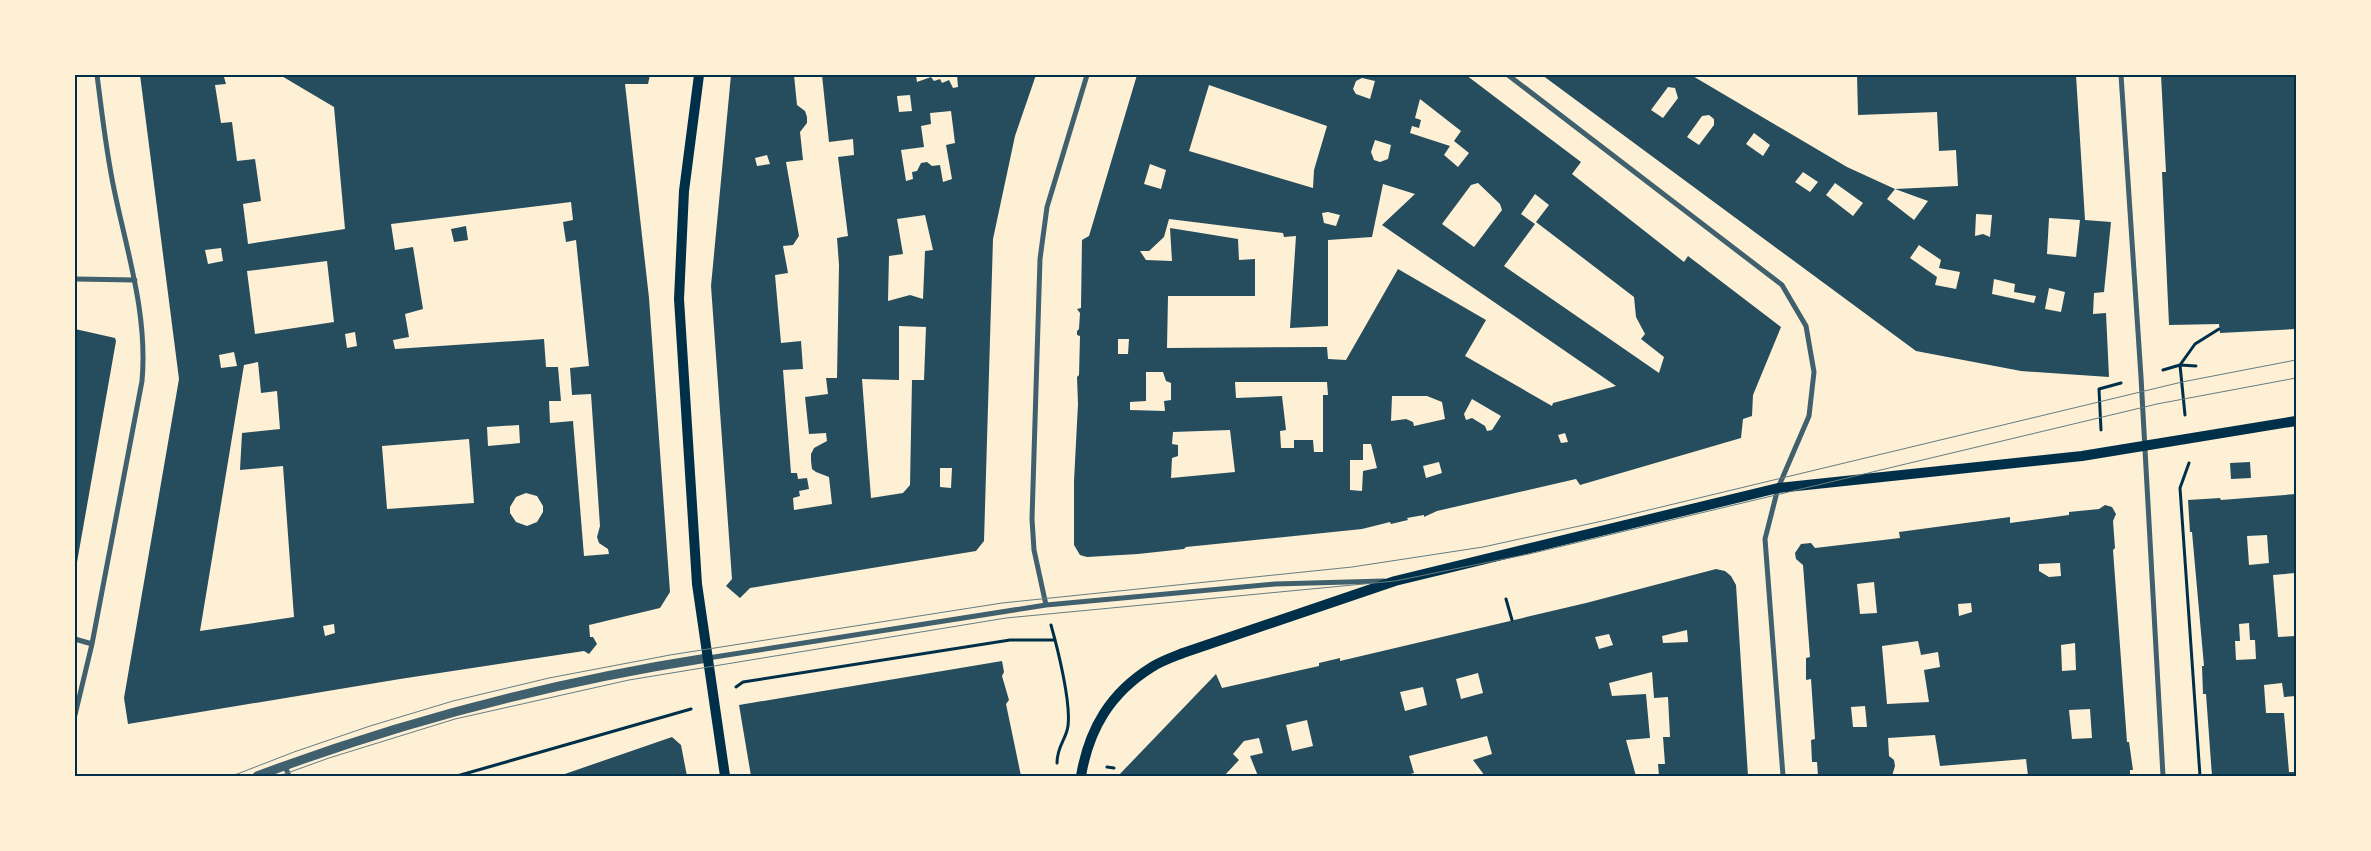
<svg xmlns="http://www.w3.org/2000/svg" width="2371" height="851" viewBox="0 0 2371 851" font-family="'Source Serif 4',serif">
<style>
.building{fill:#264d5e;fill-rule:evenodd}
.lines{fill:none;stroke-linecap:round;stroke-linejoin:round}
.path{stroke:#003049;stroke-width:3}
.minor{stroke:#3f606c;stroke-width:5}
.tertiary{stroke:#3f606c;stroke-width:9}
.secondary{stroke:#003049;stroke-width:10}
.tram{stroke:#657d81;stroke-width:1}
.neatline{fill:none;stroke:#003049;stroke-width:2}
</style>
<rect width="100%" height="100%" fill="#fdf0d5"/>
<path class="building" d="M140,75H229L224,77L226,84L215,85L221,123L232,122L237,161L255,159L261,201L243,204L248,244L345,229L334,107L280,75H650L648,84H625L649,298L670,592L660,608L589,625L590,637H593L597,644L589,654L584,651L400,679L128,724L124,698L179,379ZM571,202L573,220L563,222L566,242L576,240L589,366L570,368L572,395L591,394L600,526L597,537L599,543L608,549L609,554L584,556L573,421L550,423L549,401H561L558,367H546L544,339L395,349L393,340L409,337L405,314L423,309L413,247L395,250L391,224ZM221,248L223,261L208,264L205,250ZM327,261L334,322L255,334L247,271ZM355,332L357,346L347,348L345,334ZM234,352L237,366L221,368L219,355ZM258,362L261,393L277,391L280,429L242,433L240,470L283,466L294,617L200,631L244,365ZM519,425L520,443L488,446L487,427ZM469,439L474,503L387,509L382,446ZM526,493L537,496L543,506V512L537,522L527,526L516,522L510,513V507L516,497ZM334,624L335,633L325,636L323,626Z
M731,75H794L797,105L805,111L807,117V123L800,132L803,160L786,162L799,236L793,245L783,246L788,273L775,275L781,343L801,341L803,369L783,370L791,473H797L798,479L807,478L809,489L799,491L800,496L793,498L794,510L832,504L829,477L816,472L812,469L811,461V454L814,448L827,441L826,433L809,434L805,397L828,394L826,378H837L839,265L837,238L848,236L838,157L854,155L853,139L829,142L822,75H916L917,82L931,77L934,81L940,79L942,83L949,80L953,88L958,87L957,75H1036L1015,136L993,239L984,541L976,551L750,588L740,598L726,586L732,579L711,286ZM910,95L912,111L899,112L897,96ZM951,111L955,143L946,145L952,179L943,182L940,165L932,166L927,162L921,163L917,171L912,172L913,179L906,181L901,150L924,147L921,126L931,124L930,113ZM767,155L770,164L757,166L755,158ZM925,215L933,250L925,251L923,299L910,295L888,301L889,256L903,254L897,219ZM899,326L926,327L924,380H912L910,485L903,493L871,498L862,379L899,380ZM940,468H952L951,488L940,487Z
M1137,75H1466L1581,162L1572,174L1684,262L1688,256L1781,327L1753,395L1752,416L1743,419L1741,438L1580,485L1576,479L1437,511L1424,517V515L1407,518L1408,520L1391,524L1390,522L1362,529L1186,547L1184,549L1138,554L1087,557L1080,555L1074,545V481L1078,404L1077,377L1079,375L1080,336L1077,335V331L1079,329L1080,313L1077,309L1081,308L1082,240L1089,236ZM1362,78L1375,81L1370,99L1356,94L1353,89L1356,81ZM1209,85L1327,126L1314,170L1313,188L1189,151ZM1420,99L1461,131L1454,141L1469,153L1458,167L1444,155L1450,146L1410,133L1412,126L1419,128L1421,120L1415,118ZM1375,140L1391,145L1388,159L1380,162L1374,160L1371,152ZM1150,164L1166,170L1161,189L1144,184ZM1478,183L1500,204L1502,210L1474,247L1442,224L1471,185ZM1383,184L1415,194L1382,225L1616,386L1553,403L1552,406L1465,356L1486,320L1398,269L1346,360L1328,359L1327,347L1167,348L1168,296H1255V259L1239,260L1238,239L1170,228L1172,261L1146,260L1140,251H1149L1164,237L1169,219L1283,233L1284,237L1296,236L1290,328L1328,326V240L1372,237ZM1535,194L1549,205L1536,222L1634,297L1636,317L1645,334L1641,339L1664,357L1659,373L1504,266L1535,224L1521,214ZM1328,212L1340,215L1336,226L1324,223L1322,213ZM1118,339H1129L1128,354H1118ZM1146,372H1163L1166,381L1171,383V400L1164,401L1165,411L1130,410V402L1146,401ZM1235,382H1327L1328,395H1323V452H1314L1313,440H1294V448H1281L1280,431L1286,430L1282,396L1236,398ZM1392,396H1427L1442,402L1445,419L1414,426L1413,422L1406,419L1391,421ZM1472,399L1501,416L1492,430L1487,431L1485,426L1472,418L1466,420L1464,414ZM1230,430L1235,472L1171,478L1172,458L1178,456V445L1172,444L1173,432ZM1565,433L1568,442L1561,443L1558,435ZM1363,444H1371L1377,468L1363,471L1362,491L1350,490V460H1363ZM1439,462L1442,473L1426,478L1423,466Z
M1542,75H1691L1847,167L1895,189L1887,199L1914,220L1928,201L1895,189L1958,186L1956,150L1939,151L1937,112L1858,115L1857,75H2076L2085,220L2111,222L2104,292L2094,293L2093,314L2106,313L2109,377L2021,371L1916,351ZM1668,87L1675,88L1678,98L1663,118L1651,110ZM1709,115L1714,119V125L1699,145L1687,137L1702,116ZM1754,133L1770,145L1763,156L1746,144ZM1803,172L1818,182L1810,192L1795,182ZM1835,183L1863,203L1853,216L1826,195ZM1976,214L1992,215L1990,237L1983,234L1975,236ZM2049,218L2080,220L2076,257L2047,254ZM1919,245L1941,260L1939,268L1960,272L1956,289L1935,285L1937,277L1910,258ZM1994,279L2015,284L2014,292L2036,296L2034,303L1992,294ZM2049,288L2065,292L2061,312L2045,309Z
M2161,75H2296V329L2220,333L2219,324L2169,325L2162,172H2166Z
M466,226L468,240L454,242L451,229Z
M75,329L115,338L116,341L76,568Z
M2250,462L2251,478L2231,479L2230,463Z
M2296,494V573L2273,575L2278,637L2296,636V696L2284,697L2282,683L2264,685L2266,713H2284L2289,772H2294L2295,776H2212L2206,694H2203L2202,666H2204L2192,532H2190L2188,500L2220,498L2221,500ZM2267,535L2269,563L2249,565L2247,536ZM2249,623L2250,640H2255L2256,659L2236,660L2235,641H2240L2239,624Z
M2105,505L2112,507L2116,514L2113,521L2115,548L2113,550L2127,742H2129L2133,770H2130V776H2028L2026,759L1940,766L1935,735L1888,738L1889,756L1894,760L1895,766L1892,776H1818L1817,762H1812L1811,740L1815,739L1811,679L1806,680V658L1810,657L1803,565L1796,559L1795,553L1801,544L1811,543L1815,548L1900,538L1899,532L2010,517V523L2069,515V512L2099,509ZM2060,563L2061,576L2049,577L2039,571V564ZM1874,582L1877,613L1860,614L1857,584ZM1971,603L1972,612L1959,616L1958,604ZM1918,641L1921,655L1938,652L1940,667L1924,670L1929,702L1887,704L1882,646ZM2075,643L2076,670L2062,671L2061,645ZM1865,706L1867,727H1853L1851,707ZM2090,709L2092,738L2072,739L2069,710Z
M1716,569L1725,571L1731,576L1736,585L1748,776H1659L1658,764H1665L1663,737H1670L1668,697L1654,698L1652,672L1609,683L1612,696L1646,694L1650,738L1626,740L1636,776H1485L1473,760L1492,754L1487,736L1409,756L1414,773L1403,776H1258L1250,756L1263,753L1259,738L1244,741L1233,754L1239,760L1224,776H1118L1216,674L1222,688L1319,666V663L1340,658V661L1586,603ZM1687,630L1688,642L1663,643L1662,636ZM1609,634L1613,645L1599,649L1595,637ZM1478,673L1483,693L1461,699L1456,679ZM1423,687L1427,705L1405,711L1400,692ZM1307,720L1313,746L1292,751L1286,725Z
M1002,661L1004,672L1002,676L1009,700L1006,704L1021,776H751L739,705Z
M672,737L681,745L687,776H559Z"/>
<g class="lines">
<path class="path" d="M2196,366L2180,365L2195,344L2219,329
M2163,370L2180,365L2185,415
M2101,430L2099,389L2121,383
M2189,463L2180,488L2200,776
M1506,599L1512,620
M1051,625C1058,650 1071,702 1068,726C1066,740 1057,746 1057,763
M736,687L743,682L1010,640H1055
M1107,767L1114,768
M457,776L691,709"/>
<path class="minor" d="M1508,75L1782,285L1806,326L1814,372L1809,416L1778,488L1765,539L1783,776
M2121,75L2141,377L2163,776
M75,279L135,280
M1046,605L1034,550L1032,519L1040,259L1047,207L1087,75
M75,639L92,644
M708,658L1046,605L1275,584L1384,581
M75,715L92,644L142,381C148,315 127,252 114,189C106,151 102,113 97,75
M285,766L289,776"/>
<path class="tertiary" d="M257,776C403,721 554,682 707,658"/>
<path class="secondary" d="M699,75L684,191L679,299L697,584L725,776
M1081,776C1089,729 1110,693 1152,667C1161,661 1173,657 1183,653L1395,581L1778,488L2082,456L2296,421"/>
<path class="tram" d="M232,776L294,752L370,726L453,701L549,678L670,655L1002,603L1352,567L1483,547L1607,520L2182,382L2296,360
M279,776L329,758L455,719L629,680L1006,618L1395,581L1529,554L2157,404L2296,378"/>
</g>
<rect width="2371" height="851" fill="none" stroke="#fdf0d5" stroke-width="152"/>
<rect x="76" y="76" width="2219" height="699" class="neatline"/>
</svg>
